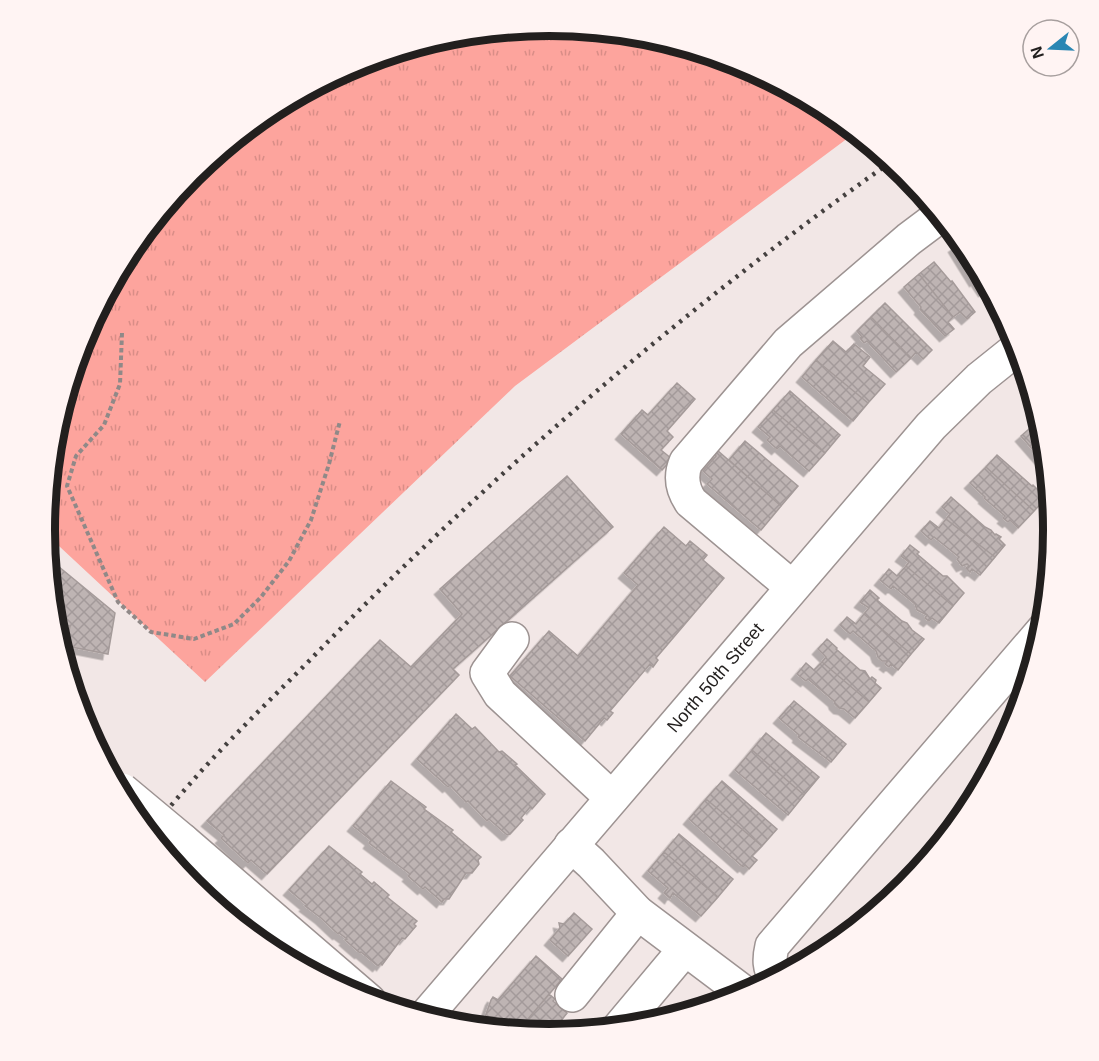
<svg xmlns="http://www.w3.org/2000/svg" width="1099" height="1061" viewBox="0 0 1099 1061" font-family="Helvetica,sans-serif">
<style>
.grass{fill:url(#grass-tufts)}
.building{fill:url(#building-cross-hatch);stroke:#a59b9a;stroke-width:1.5;filter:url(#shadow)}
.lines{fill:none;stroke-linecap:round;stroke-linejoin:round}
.minor-casing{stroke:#9d9392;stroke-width:36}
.highway-casing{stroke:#9d9392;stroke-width:36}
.path{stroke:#908988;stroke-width:4;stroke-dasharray:4.5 3;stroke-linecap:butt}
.minor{stroke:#fff;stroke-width:33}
.highway{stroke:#fff;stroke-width:33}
.rail{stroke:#44403f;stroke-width:4.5;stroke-dasharray:3 6;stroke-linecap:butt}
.highway-bridge-casing{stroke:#9d9392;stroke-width:36;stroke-linecap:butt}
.highway-bridge{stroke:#fff;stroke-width:33}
.labels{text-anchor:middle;stroke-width:4.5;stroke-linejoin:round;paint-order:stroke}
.street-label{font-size:18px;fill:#221f1e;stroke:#fff4f3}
.rim{fill:none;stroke:#221f1e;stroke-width:8}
</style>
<defs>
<pattern id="grass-tufts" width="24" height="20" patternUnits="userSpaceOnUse" patternTransform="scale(1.5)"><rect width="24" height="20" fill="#fda49d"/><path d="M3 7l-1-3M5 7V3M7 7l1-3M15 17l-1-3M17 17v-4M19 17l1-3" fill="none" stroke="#d98d87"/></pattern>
<pattern id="building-cross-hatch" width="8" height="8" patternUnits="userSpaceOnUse" patternTransform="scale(1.5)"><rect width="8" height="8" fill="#beb4b3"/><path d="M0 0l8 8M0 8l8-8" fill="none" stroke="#a39a9a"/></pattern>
<filter id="shadow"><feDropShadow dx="-5.5" dy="5.5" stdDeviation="0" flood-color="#0004"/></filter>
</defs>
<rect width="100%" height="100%" fill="#f2e7e6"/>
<path class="grass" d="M550,26L648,35L743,64L830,111L856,132L515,386L205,682L45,533L54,432L83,337L130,250L193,173L269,110L357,64L451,35Z"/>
<path class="building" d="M962,241L970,250L989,288L984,291L976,279L975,281L954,247Z
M934,262L951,282L952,281L975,312L967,319L960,312L953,317L919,274Z
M919,274L953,317L948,322L954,329L945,336L920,309L921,307L904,287Z
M885,303L932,350L923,359L916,352L911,358L871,317Z
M871,317L911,358L896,372L867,341L864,343L860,338L862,337L857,331Z
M833,341L846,352L854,344L870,357L863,366L885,384L868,403L816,360Z
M816,360L868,403L853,421L802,377Z
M677,383L695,399L667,431L673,437L661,450L672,459L662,470L621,434L642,410L648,415Z
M790,391L840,435L825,453L773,410Z
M1037,407L1044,430L1037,422L1040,419L1033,411Z
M773,410L825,453L809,471L780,446L777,449L767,440L770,437L758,427Z
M1037,422L1045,432L1048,467L1021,436Z
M745,441L798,486L781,506L729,460Z
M717,450L781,506L761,530L707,484L712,479L703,471L716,456L715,453Z
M997,455L1032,486L1033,485L1046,498L1034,511L986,467Z
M986,467L1034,511L1018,528L1010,520L1008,522L1003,518L1005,516L984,498L985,497L970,483Z
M567,476L613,527L453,669L459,675L267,874L251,860L248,863L221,838L224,835L207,821L380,640L411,667L462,614L440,589Z
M951,497L985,527L991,530L995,535L996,534L1001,537L999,539L1005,545L995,557L946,519L950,514L942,507Z
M946,519L995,557L980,575L972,569L970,572L966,568L969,566L967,564L962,566L957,559L959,557L934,537L931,540L921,531L930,521L939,528Z
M664,527L686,546L690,541L707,555L703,560L724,578L656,658L658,660L653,667L650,664L610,711L613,713L607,720L604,718L585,741L510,676L549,631L578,656L638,585L624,573Z
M910,545L919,552L917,554L943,576H947L964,593L953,606L906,566L909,562L901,556Z
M47,557L115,613L108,654L66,646L70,626L54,623L57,597L51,592Z
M906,566L953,606L939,623L932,618L929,621L925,618L927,615L917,610L915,604L893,586L891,589L880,580L889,569L897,576Z
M870,590L879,598L877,600L902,621L907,623L912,630L924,639L911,654L864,614L869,608L860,602Z
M864,614L911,654L898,670L891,664L889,667L885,664L888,661H882L878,657L876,651L853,631L850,634L840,625L847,617L856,624Z
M827,639L837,648L836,649L860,670L865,671L870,679L872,677L876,680L875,683L881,688L869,702L822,662L826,657L818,649Z
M822,662L869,702L855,718L844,709L839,708L835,704L834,701L808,679L806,681L797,674L806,663L814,670Z
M794,701L846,744L831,762L798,737L799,735L779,718Z
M456,714L472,729L475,727L499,752L502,751L517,764L515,765L545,794L532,809L530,807L521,818L523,820L510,834L507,835L489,819L487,821L468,801L466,802L450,785L448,787L417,759Z
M766,733L819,777L804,795L752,750Z
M752,750L804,795L788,815L735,770Z
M997,757L998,758L986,780L980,776Z
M391,781L426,807L424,809L453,830L451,832L481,857L478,860L479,864L472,873H466L449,899H444L442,902L425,887L423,889L408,876L410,874L369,843L371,840L353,826Z
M722,781L777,829L762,846L706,799Z
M706,799L762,846L752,856L757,860L749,869L745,865L743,867L689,819Z
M679,834L733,879L718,897L664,852Z
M329,846L362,872L360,874L372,884L374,882L389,895L387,897L417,921L414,924L416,926L405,939L402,938L382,965L381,963L378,966L361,952L360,953L345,940L347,939L339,933L338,934L321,918L305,906L307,905L289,890Z
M664,852L718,897L701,916L673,893L670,898L664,893L668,888L648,871Z
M574,913L592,929L568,956L550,940L560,928L559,923L564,924Z
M536,956L562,979L517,1032L483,1029L484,1020L491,1000L493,997L498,1000Z
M549,994L555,999L553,1001L567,1013L560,1022L571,1031L569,1034L549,1035L517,1032Z"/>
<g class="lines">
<defs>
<g id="minor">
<path d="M792,587L691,502C682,489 680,476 686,462L788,343L909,239L941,215"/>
<path d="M512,639L487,673L500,694L612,798"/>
<path d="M571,845L591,863L638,913L747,995"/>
<path d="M776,979C769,968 769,959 772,946L1045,628"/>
<path d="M572,995L638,913"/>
<path id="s1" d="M424,1018L931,426L979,379L1019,347"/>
<path d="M618,1029L685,949"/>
</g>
<path id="highway" d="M182,840L369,1001"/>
</defs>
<use href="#minor" class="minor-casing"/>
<use href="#highway" class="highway-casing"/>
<path class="path" d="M122,333L120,384L104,425L76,456L67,486L118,602L151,632L194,639L234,624L261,597L289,561L311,520L329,464L340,421"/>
<use href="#minor" class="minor"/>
<use href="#highway" class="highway"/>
<path class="rail" d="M148,833C166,811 185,789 204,768C238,731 274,696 310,660C488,477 683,309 892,161"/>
<defs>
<path id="highway-bridge" d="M122,790L182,840"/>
</defs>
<use href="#highway-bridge" class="highway-bridge-casing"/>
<use href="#highway-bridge" class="highway-bridge"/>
</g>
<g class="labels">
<g class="street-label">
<text dy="6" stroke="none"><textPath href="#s1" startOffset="448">North 50th Street</textPath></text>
</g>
</g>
<path d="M0 0H1099V1061H0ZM55 530a494 494 0 1 1 988 0a494 494 0 1 1-988 0Z" fill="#fff4f3" fill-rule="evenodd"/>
<path class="rim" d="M55 530a494 494 0 1 1 988 0a494 494 0 1 1-988 0Z"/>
<g transform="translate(1051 48) rotate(252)"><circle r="28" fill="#fff4f3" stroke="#a79f9e" stroke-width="1.5"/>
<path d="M0-4.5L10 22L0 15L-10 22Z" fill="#2a86b3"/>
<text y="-9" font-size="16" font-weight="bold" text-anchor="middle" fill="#221f1e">N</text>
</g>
</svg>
